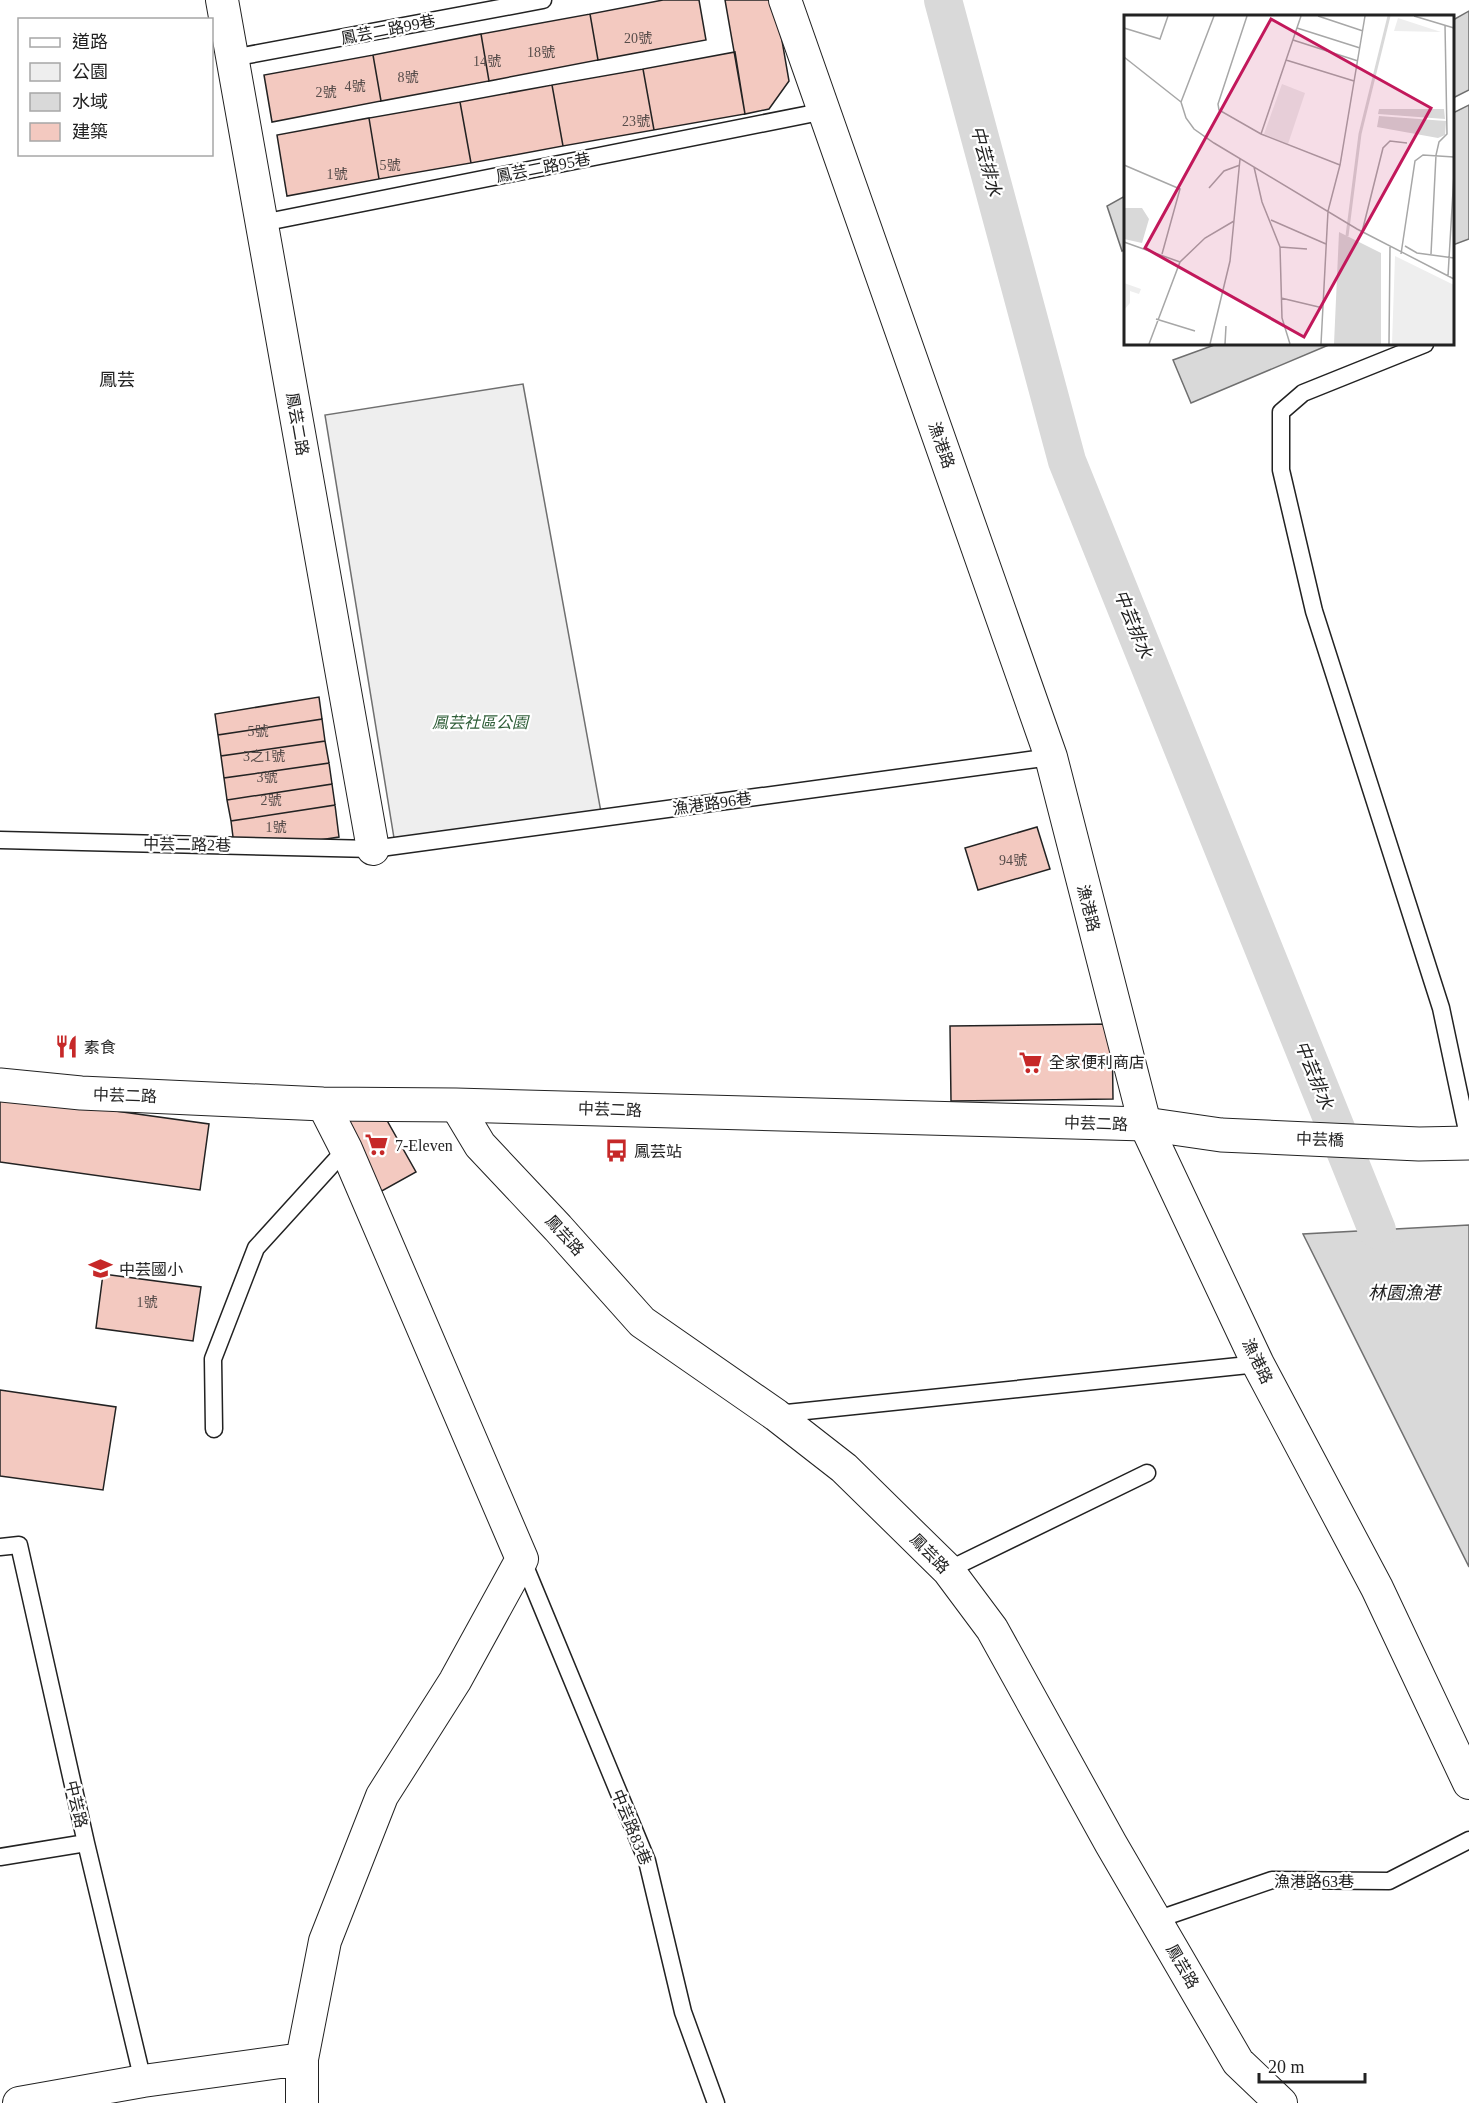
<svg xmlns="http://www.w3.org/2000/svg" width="1469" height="2103" viewBox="0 0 1469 2103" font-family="'Times New Roman','Noto Sans TC',serif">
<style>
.green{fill:#eee;stroke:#6f6f6f;stroke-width:1.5}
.water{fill:#d9d9d9;stroke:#6f6f6f;stroke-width:1.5}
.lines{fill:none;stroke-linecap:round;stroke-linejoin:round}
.canal{stroke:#d9d9d9;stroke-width:38}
.building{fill:#f3c9c0;stroke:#222;stroke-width:1.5}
.lane-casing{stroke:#222;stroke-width:19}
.street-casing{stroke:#222;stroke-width:34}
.secondary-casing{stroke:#222;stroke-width:35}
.lane{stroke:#fff;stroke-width:16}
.street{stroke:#fff;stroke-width:32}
.secondary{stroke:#fff;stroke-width:33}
.labels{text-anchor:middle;stroke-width:4.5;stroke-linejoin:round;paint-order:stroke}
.number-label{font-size:14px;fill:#564c4a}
.street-label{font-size:16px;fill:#222;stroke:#fff}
.park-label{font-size:16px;font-style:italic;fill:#2f5e38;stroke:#fff}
.poi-label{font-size:16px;fill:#222;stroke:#fff;text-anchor:start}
.water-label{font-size:18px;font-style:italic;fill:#222;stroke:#fff}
.neighbourhood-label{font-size:18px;fill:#222;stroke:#fff}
.inset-river{fill:none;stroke:#d9d9d9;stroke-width:3}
.inset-road{fill:none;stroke:#a7a7a7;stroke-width:1.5}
.view{fill:#c2185b;fill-opacity:0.15;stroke:#c2185b;stroke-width:3}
.inset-edge{fill:none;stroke:#222;stroke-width:3}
</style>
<rect width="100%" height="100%" fill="#fff"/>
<path class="green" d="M523,384L601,812L394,838L325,415Z"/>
<path class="water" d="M1469,11V90L1453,98V20Z
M1469,105V239L1453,245V113Z
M1125,196V249L1122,251L1107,206Z
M1217,344H1331L1191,403L1173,360Z
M1469,1225V1567L1303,1234Z"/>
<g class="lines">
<path class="canal" d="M943,0L1067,461L1377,1230"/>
</g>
<path class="building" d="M663,0H699L706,40L598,60L590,14Z
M725,0H775L789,81L769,109L745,114Z
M590,14L598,60L489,81L481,34Z
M481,34L489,81L381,101L373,55Z
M735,52L745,114L654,130L643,69Z
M373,55L381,101L272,122L264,75Z
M643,69L654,130L563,146L552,85Z
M552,85L563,146L471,163L460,102Z
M460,102L471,163L379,179L369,118Z
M369,118L379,179L287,196L277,135Z
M319,697L322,719L218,735L215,714Z
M322,719L325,741L221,756L218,735Z
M325,741L329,763L224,778L221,756Z
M329,763L332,784L227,800L224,778Z
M332,784L335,805L231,821L227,800Z
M335,805L339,837L235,853L231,821Z
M1037,827L1050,869L978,890L965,848Z
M1112,1024L1113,1099L951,1101L950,1026Z
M0,1095L209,1124L200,1190L0,1162Z
M339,1117H385L416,1172L380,1192Z
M103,1274L201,1287L193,1341L96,1328Z
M0,1390L116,1407L103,1490L0,1476Z"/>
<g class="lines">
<defs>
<path id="lane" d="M232,58L543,0
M262,223L825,111
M1425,344L1303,393L1281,412V470L1314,611L1441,1008L1469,1140
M0,840L373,849L1051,757
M777,1414L1258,1364
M214,1429L213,1359L256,1248L346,1149
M0,1547L19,1545L86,1843L143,2081
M522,1559L647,1861L683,2012L716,2103
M948,1570L1147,1473
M0,1857L86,1843
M1156,1920L1272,1880L1389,1881L1469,1840"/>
<path id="street" d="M222,0L373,849
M785,0L1051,757L1145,1124L1258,1364L1377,1588L1469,1783
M456,1105L480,1145L558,1228L642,1322L776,1415L844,1468L948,1570L992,1629L1111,1844L1238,2062L1281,2103
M19,2103L143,2081L302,2059
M302,2103V2059L325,1941L382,1796L455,1681L522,1559L346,1149L323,1104"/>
<path id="secondary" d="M0,1085L81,1093L323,1104L456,1105L1145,1124L1221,1135L1419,1144L1469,1143"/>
</defs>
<use href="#lane" class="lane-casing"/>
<use href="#street" class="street-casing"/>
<use href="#secondary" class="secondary-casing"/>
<use href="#lane" class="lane"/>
<use href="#street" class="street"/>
<use href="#secondary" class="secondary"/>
</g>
<defs>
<symbol id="restaurant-bare" viewBox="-9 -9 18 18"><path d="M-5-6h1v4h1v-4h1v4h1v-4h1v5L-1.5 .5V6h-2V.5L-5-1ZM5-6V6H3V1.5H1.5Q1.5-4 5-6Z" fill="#c62828" stroke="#fff" stroke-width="2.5" paint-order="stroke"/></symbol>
<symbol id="supermarket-bare" viewBox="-9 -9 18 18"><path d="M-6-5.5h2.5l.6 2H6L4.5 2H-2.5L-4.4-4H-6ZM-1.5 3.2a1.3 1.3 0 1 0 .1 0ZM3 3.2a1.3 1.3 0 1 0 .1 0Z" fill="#c62828" stroke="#fff" stroke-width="2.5" paint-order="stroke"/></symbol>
<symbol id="bus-bare" viewBox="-9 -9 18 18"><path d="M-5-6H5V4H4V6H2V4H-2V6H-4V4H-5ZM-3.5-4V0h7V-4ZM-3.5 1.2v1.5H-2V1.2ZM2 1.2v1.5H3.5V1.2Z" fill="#c62828" stroke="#fff" stroke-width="2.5" paint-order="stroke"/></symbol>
<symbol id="school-bare" viewBox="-9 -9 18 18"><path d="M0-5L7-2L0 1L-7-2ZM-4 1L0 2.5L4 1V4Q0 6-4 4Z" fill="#c62828" stroke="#fff" stroke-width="2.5" paint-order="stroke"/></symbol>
</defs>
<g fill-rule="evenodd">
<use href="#restaurant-bare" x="50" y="1030" width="33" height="33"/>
<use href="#supermarket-bare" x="1014" y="1046" width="33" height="33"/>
<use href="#supermarket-bare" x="360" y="1128" width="33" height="33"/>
<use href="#bus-bare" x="600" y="1134" width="33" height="33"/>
<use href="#school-bare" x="84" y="1252" width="33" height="33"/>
</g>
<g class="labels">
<g class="number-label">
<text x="638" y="43">20號</text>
<text x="541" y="57">18號</text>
<text x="487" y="66">14號</text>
<text x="408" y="82">8號</text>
<text x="355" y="91">4號</text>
<text x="326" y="97">2號</text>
<text x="636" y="126">23號</text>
<text x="390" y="170">5號</text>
<text x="337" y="179">1號</text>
<text x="258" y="736">5號</text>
<text x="264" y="761">3之1號</text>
<text x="267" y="782">3號</text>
<text x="271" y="805">2號</text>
<text x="276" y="832">1號</text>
<text x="1013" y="865">94號</text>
<text x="147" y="1307">1號</text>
</g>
<g class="street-label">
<text transform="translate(388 29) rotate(-11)" y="6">鳳芸二路99巷</text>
<text transform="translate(543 167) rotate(-11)" y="6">鳳芸二路95巷</text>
<text transform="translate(298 424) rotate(80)" y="6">鳳芸二路</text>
<text transform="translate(942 445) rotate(71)" y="6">漁港路</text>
<text transform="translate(712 803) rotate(-8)" y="6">漁港路96巷</text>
<text transform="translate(187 844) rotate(1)" y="6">中芸二路2巷</text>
<text transform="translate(1089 908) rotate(76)" y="6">漁港路</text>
<text transform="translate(125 1095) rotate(2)" y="6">中芸二路</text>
<text transform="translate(610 1109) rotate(2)" y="6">中芸二路</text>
<text transform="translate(1096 1123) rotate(2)" y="6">中芸二路</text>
<text transform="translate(1320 1139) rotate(2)" y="6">中芸橋</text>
<text transform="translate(565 1235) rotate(48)" y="6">鳳芸路</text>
<text transform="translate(1258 1361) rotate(64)" y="6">漁港路</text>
<text transform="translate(930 1553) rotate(46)" y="6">鳳芸路</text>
<text transform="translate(77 1804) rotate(77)" y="6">中芸路</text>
<text transform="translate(632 1827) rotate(68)" y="6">中芸路83巷</text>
<text x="1314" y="1887">漁港路63巷</text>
<text transform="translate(1183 1966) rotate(60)" y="6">鳳芸路</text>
</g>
<g class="park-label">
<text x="480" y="728">鳳芸社區公園</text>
</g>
<g class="poi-label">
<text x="84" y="1053">素食</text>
<text x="1049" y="1068">全家便利商店</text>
<text x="395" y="1151">7-Eleven</text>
<text x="634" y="1157">鳳芸站</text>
<text x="119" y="1275">中芸國小</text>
</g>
<g class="water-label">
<text transform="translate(986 161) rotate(75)" y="6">中芸排水</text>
<text transform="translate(1133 624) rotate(68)" y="6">中芸排水</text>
<text transform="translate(1314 1075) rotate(68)" y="6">中芸排水</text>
<text x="1404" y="1299">林園漁港</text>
</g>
<g class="neighbourhood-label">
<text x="117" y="386">鳳芸</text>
</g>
</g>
<g transform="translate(1124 15)">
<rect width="330" height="330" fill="#fff"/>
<path d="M274,3L317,17L270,16ZM158,69L181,78L164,129L140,119ZM271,241L330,270V329H268ZM0,268L17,274L15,279L6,276V288L0,295Z" fill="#eee"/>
<path d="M255,94H320L321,104L254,99ZM255,101L322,106L321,120L314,123L253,112ZM0,193H18L25,204L18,228L0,224ZM215,217L257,238V329H210Z" fill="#d9d9d9"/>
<path class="inset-river" d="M223,221L236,119L265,1"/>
<path class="inset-road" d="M123,1L94,89L95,95L137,119L216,150M194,1L239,16M290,1L330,13M0,13L36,24L44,1M173,13L236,33M169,25L234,46M0,42L57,87M162,45L230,66M57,87L62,103L70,114L90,128L233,214L330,264M57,87L90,1M137,119L177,1M0,150L56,174L38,239M130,152L138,187L156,232L158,303L166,329M85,173L100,156L116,150M147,205L202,229M238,217L259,133L266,126L283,128M0,227L56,247M281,231L293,238L330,243M156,232L183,234M277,239L291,146L299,140L330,142M307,239L312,140L315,127L323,119L321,10M324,261L330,159M157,283L199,293M32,304L71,316M25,329L56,247L81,223L110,206M86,329L106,246L116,144M101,329L102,311M197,329L204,196L216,150L241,1M265,329L266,232"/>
<path class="view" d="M147,4L307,93L180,322L21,233Z"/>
<rect width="330" height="330" class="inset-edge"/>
</g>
<rect x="18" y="18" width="195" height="138" fill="#ffffff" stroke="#a7a7a7" stroke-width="1.5"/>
<rect x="30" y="38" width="30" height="9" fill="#ffffff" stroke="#a7a7a7" stroke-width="1.5"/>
<text x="72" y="48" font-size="18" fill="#222222">道路</text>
<rect x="30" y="63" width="30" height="18" fill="#eeeeee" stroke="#a7a7a7" stroke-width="1.5"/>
<text x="72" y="78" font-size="18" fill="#222222">公園</text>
<rect x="30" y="93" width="30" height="18" fill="#d9d9d9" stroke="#a7a7a7" stroke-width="1.5"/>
<text x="72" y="108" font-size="18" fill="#222222">水域</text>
<rect x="30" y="123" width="30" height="18" fill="#f3c9c0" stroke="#a7a7a7" stroke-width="1.5"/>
<text x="72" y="138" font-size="18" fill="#222222">建築</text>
<path d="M1259 2073v9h106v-9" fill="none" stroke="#222222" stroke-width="3"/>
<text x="1268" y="2073" font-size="18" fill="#222222" stroke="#ffffff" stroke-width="4.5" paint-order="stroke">20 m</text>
</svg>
